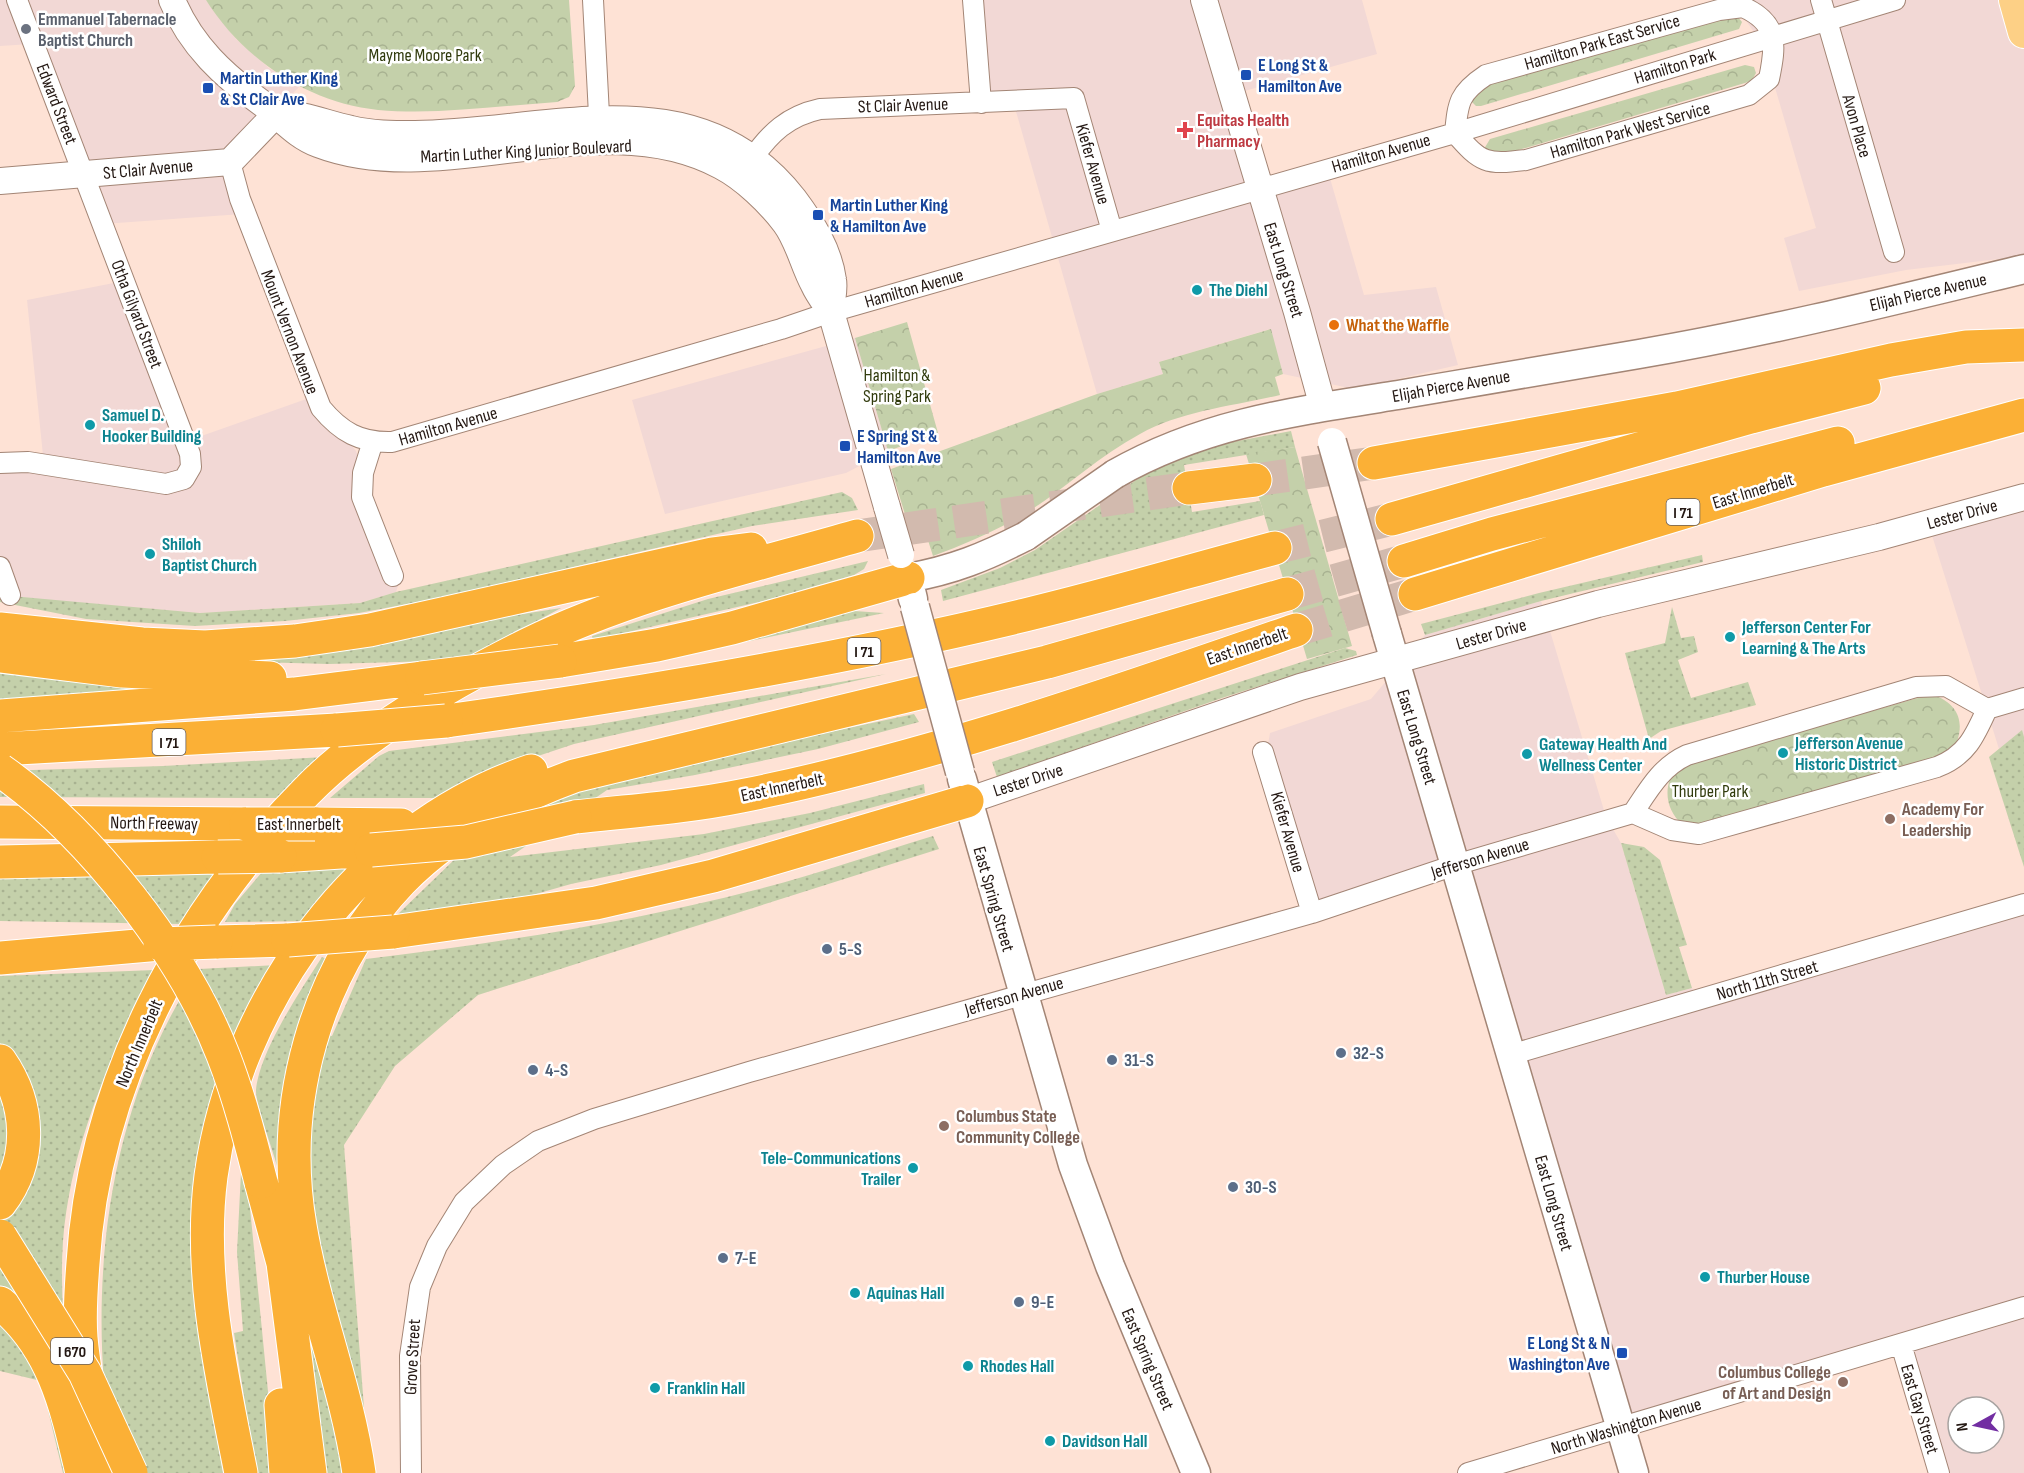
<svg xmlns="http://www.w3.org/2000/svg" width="2024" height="1473" viewBox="0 0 2024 1473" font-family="'Sofia Sans Condensed',sans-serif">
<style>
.commercial{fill:#f2d8d5;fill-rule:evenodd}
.grass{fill:url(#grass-dots)}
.park{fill:url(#park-crowns)}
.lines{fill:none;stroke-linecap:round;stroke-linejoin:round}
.motorway-tunnel{stroke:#d2baae;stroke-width:33;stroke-dasharray:33 16;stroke-linecap:butt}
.minor-casing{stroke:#a38575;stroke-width:22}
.tertiary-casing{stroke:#a38575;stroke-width:28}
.secondary-casing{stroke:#a38575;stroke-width:31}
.primary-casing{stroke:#fff;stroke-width:34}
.motorway-casing{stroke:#fff;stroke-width:35}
.minor{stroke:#fff;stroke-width:20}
.tertiary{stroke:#fff;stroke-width:26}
.secondary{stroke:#fff;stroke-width:28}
.primary{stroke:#fdd086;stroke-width:32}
.motorway{stroke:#fbb036;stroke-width:33}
.tertiary-bridge-casing{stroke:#a38575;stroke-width:28;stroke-linecap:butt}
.secondary-bridge-casing{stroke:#a38575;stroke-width:31;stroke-linecap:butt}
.motorway-bridge-casing{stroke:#fff;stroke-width:35;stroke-linecap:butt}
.tertiary-bridge{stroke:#fff;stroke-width:26}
.secondary-bridge{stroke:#fff;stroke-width:28}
.motorway-bridge{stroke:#fbb036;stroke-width:33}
.worship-dot{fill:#6b7280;stroke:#fff;stroke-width:2}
.transit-dot{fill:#1a4fb4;stroke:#fff;stroke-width:2}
.health-dot{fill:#e0444e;stroke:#fff;stroke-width:2}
.culture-dot{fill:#0f9aa8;stroke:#fff;stroke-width:2}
.food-dot{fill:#e8710a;stroke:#fff;stroke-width:2}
.education-dot{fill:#8d6e63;stroke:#fff;stroke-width:2}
.service-dot{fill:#5c6f8a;stroke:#fff;stroke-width:2}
.labels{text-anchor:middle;stroke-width:5;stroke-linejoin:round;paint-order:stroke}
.shield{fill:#fff;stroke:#665d5a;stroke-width:1.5}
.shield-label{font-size:16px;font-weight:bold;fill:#241813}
.worship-label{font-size:18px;font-weight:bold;fill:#5b616d;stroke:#fff;text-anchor:start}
.street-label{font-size:18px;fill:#241813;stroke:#fff}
.park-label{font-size:18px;fill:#313b0d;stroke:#fff}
.transit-label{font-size:18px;font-weight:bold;fill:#164399;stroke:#fff;text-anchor:start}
.health-label{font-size:18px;font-weight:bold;fill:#be3a42;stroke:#fff;text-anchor:start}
.culture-label{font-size:18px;font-weight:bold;fill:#0d838f;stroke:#fff;text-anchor:start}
.food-label{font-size:18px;font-weight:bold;fill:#c56008;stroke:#fff;text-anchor:start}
.education-label{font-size:18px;font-weight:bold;fill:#785e54;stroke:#fff;text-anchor:start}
.service-label{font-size:18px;font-weight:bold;fill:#4e5e75;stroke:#fff;text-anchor:start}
</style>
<defs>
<pattern id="grass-dots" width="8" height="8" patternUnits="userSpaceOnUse" patternTransform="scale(1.5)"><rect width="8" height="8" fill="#c4d0aa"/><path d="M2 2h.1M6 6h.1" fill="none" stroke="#a8b291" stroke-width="1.8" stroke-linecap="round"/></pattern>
<pattern id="park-crowns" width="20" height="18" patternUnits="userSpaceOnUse" patternTransform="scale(1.5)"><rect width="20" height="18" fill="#c4d0aa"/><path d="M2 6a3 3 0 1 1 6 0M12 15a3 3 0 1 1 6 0" fill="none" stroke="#a8b291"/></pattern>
</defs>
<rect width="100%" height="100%" fill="#fee2d5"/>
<path class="commercial" d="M0,0H206L236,39L269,68L300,86L226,162L242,214L103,224L31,44L0,46Z
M969,0H1362L1377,54L1234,94L1260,189L1327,168L1364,295L1436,287L1458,365L1354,389L1283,374L1270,329L1159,362L1163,374L1097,394L1013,101H976Z
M1731,0H2024V256L1906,270L1799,291L1784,238L1816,228L1762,43Z
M124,281L190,440L312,397L356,451L377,514L402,573L396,592L360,603L201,613L10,597L0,568V464L44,465L27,300Z
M855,338L888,451L846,473L665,514L632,400Z
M2024,507V737L2021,731L1999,749L1930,529Z
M1541,601L1606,817L1621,843L1666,995L1692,988L1699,997L2024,901V1473H1939L1900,1344L1620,1428L1455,865L1312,913L1266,756L1270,733L1371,699L1425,635ZM1958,1407H1994V1443H1958Z"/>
<path class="grass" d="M1291,431L1295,447L1184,465L1192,512L1260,501L1264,515L943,601L941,590L1000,568L1035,550L1136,480L1171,461L1211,446Z
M842,492L852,498L858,510L752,526L434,599L359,613L285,621L195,626L86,619L0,602V595L200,613L360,603L396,592Z
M1702,555L1703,562L1541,601L1425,635L1421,624L1539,593Z
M868,561L864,569L854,575L759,602L593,640L592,636L708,599Z
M1672,607L1681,638L1694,636L1698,652L1678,660L1691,698L1748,682L1756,705L1661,731L1649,739L1625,653L1665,643Z
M561,608L474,655L435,661L329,664L221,661Z
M854,611L884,613L639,664L837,614Z
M1345,648L1356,651L1357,655L1222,698L997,777L992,762Z
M0,666L186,689L0,701Z
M886,674L574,744L526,760L446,798H330L379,756L389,751L594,725Z
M914,714L919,722L818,749L695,775L607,790L510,857L704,834L810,813L924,784L925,793L661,865L571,884L494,906L398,914L457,857L530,812L601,783L657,769Z
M2022,730L2024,737V867L1989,757Z
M324,757L281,798L0,797V771L163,766Z
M933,836L939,849L478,995L395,1066L344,1145L366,1434L316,1243L306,1128L325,1035L332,1036L366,959C497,943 627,923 755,890C815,875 874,854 933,836Z
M1621,843L1644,847L1660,860L1687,945L1679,947L1692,988L1666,995Z
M362,864L308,921L225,922L235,904L263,871Z
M220,871L181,924L0,921V877Z
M322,957L329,960L283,1166H277C273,1150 255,1103 256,1090C260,1050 301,990 322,957Z
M277,965L239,1033L205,1372L223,1473H119C114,1443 106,1413 104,1383C93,1242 118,1088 199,969Z
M155,970C111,1055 71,1143 63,1241C60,1283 64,1326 66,1368L0,1289V1222L9,1212L7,1051L0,1043V976Z
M0,1085L10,1142L0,1176Z
M241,1172L250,1208L276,1473H256L234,1333L243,1331L237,1252Z
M294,1257L350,1473H322Z
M0,1319L33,1352L69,1473H63L41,1381L0,1371Z"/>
<path class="park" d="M206,0H569L575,86L569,97L557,102C498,106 437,115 378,110C308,103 243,59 206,0Z
M1725,15L1737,16L1742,22L1739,29L1481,106H1476L1470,100L1487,85Z
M1745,65L1754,67L1756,73L1752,80L1745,83L1505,154L1499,155L1484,149L1490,139Z
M907,322L938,433L888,451L855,338Z
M1271,329L1283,374L1275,377L1280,395C1234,406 1181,411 1140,434C1095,458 1060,494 1016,519C990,533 961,546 933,556L926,534L912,537L891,469L1097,394L1163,374L1159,362Z
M1295,447L1352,646L1307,659L1246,454Z
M1932,694C1964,706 1966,729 1950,756L1700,828L1683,825C1664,809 1663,785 1677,766Z"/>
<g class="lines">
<path class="motorway-tunnel" d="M1255,480L1374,463
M857,536L1189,488
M1275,548L1392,519
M1287,594L1404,561
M1296,630L1415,594"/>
<defs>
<path id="minor" d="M593,0L600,134
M973,0L981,103
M1821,0L1894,252
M1743,7C1779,23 1776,45 1769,79L1749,95L1526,160C1486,165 1481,163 1455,133C1458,102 1459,93 1486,75L1719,10Z
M752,159C770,133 788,116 820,109L1074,98L1112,231
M230,162L240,199L321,408C341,432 360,443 392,442L781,329L831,312L1455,133L1895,0
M373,441L363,473L362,497L393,576
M0,463L28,462L166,484L184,479L191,467L190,454L17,0
M0,567L10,595
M1263,752L1312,913
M1633,813L1672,830L1699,834L1937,767C1966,756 1975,736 1987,709
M1510,1055L2024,904
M1901,1344L1939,1473
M411,1473L410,1356L420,1287L437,1246L464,1202L503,1165L538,1141L594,1119L749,1072L1312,913L1455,865L1633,813C1649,789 1661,767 1687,755L1916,687L1946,686L1987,709L2024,698
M1468,1473L2024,1307"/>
<path id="tertiary" d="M172,0C191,46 224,76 263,104C282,118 296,136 318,144C444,192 598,100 721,166C744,178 769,202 785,223C799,242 803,265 814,285C818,294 825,303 831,312L887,507
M1204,0L1297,312L1323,407
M276,114C307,114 323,123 351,129C372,134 393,134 415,134C547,133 697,74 794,199C812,223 829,250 833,280C835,290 831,302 831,312
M0,181L230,162L276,114
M967,801L1300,687L1598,604L1879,537L2024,497"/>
<path id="secondary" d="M1115,474C1204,423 1297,411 1398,395C1478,381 1558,368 1639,354C1768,332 1896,300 2024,269
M913,599L908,578C953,570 985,557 1026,536
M1387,634L1634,1473
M962,779L1073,1165L1110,1266L1196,1473"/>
<path id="primary" d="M2015,0L2024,32"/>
<path id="motorway" d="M1374,463L1677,408L1891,360L1966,347L2024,345
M1189,488L1255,480
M1392,519L1751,417L1864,388
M1404,561L1492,534L1838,443
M1415,594L1823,470L2024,415
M0,629L142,644L205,647L295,641L370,630L712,554L751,549
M0,656L122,671L270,678
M560,661L657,645L732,628L908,578
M0,716L294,694L422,678
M446,721C640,694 834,661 1025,615C1109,595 1192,570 1275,548
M0,749L337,730
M575,817C630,811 687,807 741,796C927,759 1117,692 1296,630
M0,822L246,824
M315,824L401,825
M280,856L371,850
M0,862L218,857
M393,932L596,903L713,876L967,801
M216,942L288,940
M0,958L160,944
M0,1061C30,1104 33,1160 0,1203
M261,1182L283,1263L310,1473
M0,1303C54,1346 67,1409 82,1473
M281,1405L286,1473
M104,1473C96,1429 85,1383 81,1338C79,1314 81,1288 83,1263C94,1086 182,917 306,792C364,732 453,682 527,645C631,594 746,568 857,536
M241,1473C222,1376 198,1275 211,1176C235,1000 360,828 531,771
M359,1473C347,1389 314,1309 300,1226C279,1104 315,971 401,881C449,832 511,799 574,776L1047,662L1287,594"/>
</defs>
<use href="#minor" class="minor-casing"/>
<use href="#tertiary" class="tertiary-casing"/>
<use href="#secondary" class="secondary-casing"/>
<use href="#primary" class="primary-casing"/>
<use href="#motorway" class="motorway-casing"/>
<use href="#minor" class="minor"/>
<use href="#tertiary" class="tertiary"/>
<use href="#secondary" class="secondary"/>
<use href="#primary" class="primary"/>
<use href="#motorway" class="motorway"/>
<defs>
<path id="tertiary-bridge" d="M887,507L901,555"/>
<path id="secondary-bridge" d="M1332,442L1387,634
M1026,536L1115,474
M915,607L960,772"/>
<path id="motorway-bridge" d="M422,678L560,661
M337,730L446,721
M0,770C90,833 183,952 223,1055C239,1096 250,1139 261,1182
M246,824H315
M371,850L466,842L575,817
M218,857L280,856
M288,940L393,932
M160,944L216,942
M0,1236L85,1373L131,1473"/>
</defs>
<use href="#tertiary-bridge" class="tertiary-bridge-casing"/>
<use href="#secondary-bridge" class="secondary-bridge-casing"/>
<use href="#motorway-bridge" class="motorway-bridge-casing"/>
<use href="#tertiary-bridge" class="tertiary-bridge"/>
<use href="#secondary-bridge" class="secondary-bridge"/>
<use href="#motorway-bridge" class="motorway-bridge"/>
</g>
<circle class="worship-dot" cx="26" cy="29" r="6"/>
<g class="transit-dot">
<rect x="1240" y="69" width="12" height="12" rx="3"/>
<rect x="202" y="82" width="12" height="12" rx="3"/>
<rect x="812" y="209" width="12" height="12" rx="3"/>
<rect x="839" y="440" width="12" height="12" rx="3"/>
<rect x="1616" y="1347" width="12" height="12" rx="3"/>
</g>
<path class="health-dot" d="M1182 121h6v6h6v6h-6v6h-6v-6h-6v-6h6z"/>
<g class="culture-dot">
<circle cx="1197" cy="290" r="6"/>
<circle cx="90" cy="425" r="6"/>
<circle cx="150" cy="554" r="6"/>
<circle cx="1730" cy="637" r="6"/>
<circle cx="1783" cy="753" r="6"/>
<circle cx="1527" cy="754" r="6"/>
<circle cx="913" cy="1168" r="6"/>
<circle cx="1705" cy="1277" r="6"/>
<circle cx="855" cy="1293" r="6"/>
<circle cx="968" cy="1366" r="6"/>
<circle cx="655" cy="1388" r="6"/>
<circle cx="1050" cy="1441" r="6"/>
</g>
<circle class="food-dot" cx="1334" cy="325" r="6"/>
<g class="education-dot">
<circle cx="1890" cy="819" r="6"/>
<circle cx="944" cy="1126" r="6"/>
<circle cx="1843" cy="1382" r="6"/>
</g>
<g class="service-dot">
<circle cx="827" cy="949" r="6"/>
<circle cx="1341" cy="1053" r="6"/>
<circle cx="1112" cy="1060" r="6"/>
<circle cx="533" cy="1070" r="6"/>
<circle cx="1233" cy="1187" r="6"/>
<circle cx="723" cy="1258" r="6"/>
<circle cx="1019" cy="1302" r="6"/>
</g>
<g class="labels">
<g class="shield">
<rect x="1666.5" y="499" width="33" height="26" rx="4.5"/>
<rect x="847.5" y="638" width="33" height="26" rx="4.5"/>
<rect x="152.5" y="729" width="33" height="26" rx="4.5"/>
<rect x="51" y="1338" width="42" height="26" rx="4.5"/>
</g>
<g class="shield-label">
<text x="1683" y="518">I 71</text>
<text x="864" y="657">I 71</text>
<text x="169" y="748">I 71</text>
<text x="72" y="1357">I 670</text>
</g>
<g class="worship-label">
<text x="38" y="25">Emmanuel Tabernacle<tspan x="38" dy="21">Baptist Church</tspan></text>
</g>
<g class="street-label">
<text transform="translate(1602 42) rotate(-16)" y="6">Hamilton Park East Service</text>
<text transform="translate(1675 66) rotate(-17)" y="6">Hamilton Park</text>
<text transform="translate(57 104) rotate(69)" y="6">Edward Street</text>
<text transform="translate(903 105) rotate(-2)" y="6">St Clair Avenue</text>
<text transform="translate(1857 126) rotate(74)" y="6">Avon Place</text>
<text transform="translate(1630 130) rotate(-16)" y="6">Hamilton Park West Service</text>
<text transform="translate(526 151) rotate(-3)" y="6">Martin Luther King Junior Boulevard</text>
<text transform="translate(1381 153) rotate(-16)" y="6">Hamilton Avenue</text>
<text transform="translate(1093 164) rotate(74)" y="6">Kiefer Avenue</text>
<text transform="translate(148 169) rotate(-5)" y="6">St Clair Avenue</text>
<text transform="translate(1284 270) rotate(73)" y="6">East Long Street</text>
<text transform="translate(914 288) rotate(-16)" y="6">Hamilton Avenue</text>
<text transform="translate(1928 292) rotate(-13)" y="6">Elijah Pierce Avenue</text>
<text transform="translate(137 314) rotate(69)" y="6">Otha Gilyard Street</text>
<text transform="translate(290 332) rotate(69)" y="6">Mount Vernon Avenue</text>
<text transform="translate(1451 386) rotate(-10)" y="6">Elijah Pierce Avenue</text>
<text transform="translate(448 426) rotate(-16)" y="6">Hamilton Avenue</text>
<text transform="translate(1753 491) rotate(-17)" y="6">East Innerbelt</text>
<text transform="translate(1962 514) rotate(-15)" y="6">Lester Drive</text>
<text transform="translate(1491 634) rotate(-16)" y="6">Lester Drive</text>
<text transform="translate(1247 646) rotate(-19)" y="6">East Innerbelt</text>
<text transform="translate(1417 737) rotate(73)" y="6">East Long Street</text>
<text transform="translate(1028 780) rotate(-18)" y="6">Lester Drive</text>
<text transform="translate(782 787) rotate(-12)" y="6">East Innerbelt</text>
<text transform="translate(154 823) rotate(1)" y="6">North Freeway</text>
<text x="299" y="830">East Innerbelt</text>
<text transform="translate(1288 832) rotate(74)" y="6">Kiefer Avenue</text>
<text transform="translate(1480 858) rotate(-17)" y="6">Jefferson Avenue</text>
<text transform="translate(994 899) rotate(74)" y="6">East Spring Street</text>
<text transform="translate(1767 980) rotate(-16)" y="6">North 11th Street</text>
<text transform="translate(1014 996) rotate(-16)" y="6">Jefferson Avenue</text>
<text transform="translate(139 1043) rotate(-67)" y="6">North Innerbelt</text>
<text transform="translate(1554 1203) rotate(74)" y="6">East Long Street</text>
<text transform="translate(412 1357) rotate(-87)" y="6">Grove Street</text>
<text transform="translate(1148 1359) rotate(67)" y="6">East Spring Street</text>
<text transform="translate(1920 1409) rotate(73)" y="6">East Gay Street</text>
<text transform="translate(1626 1426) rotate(-17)" y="6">North Washington Avenue</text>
</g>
<g class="park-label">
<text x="425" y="61">Mayme Moore Park</text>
<text x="897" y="381">Hamilton &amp;<tspan x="897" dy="21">Spring Park</tspan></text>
<text x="1710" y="797">Thurber Park</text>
</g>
<g class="transit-label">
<text x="1258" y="71">E Long St &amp;<tspan x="1258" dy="21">Hamilton Ave</tspan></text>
<text x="220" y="84">Martin Luther King<tspan x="220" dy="21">&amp; St Clair Ave</tspan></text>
<text x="830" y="211">Martin Luther King<tspan x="830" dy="21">&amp; Hamilton Ave</tspan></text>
<text x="857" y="442">E Spring St &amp;<tspan x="857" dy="21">Hamilton Ave</tspan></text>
<text x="1610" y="1349" text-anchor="end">E Long St &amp; N<tspan x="1610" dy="21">Washington Ave</tspan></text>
</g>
<g class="health-label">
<text x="1197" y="126">Equitas Health<tspan x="1197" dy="21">Pharmacy</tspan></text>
</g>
<g class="culture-label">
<text x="1209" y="296">The Diehl</text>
<text x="102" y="421">Samuel D.<tspan x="102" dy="21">Hooker Building</tspan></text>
<text x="162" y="550">Shiloh<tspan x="162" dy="21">Baptist Church</tspan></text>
<text x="1742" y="633">Jefferson Center For<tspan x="1742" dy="21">Learning &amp; The Arts</tspan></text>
<text x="1795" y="749">Jefferson Avenue<tspan x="1795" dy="21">Historic District</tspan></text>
<text x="1539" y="750">Gateway Health And<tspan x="1539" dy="21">Wellness Center</tspan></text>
<text x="901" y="1164" text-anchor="end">Tele-Communications<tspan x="901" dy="21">Trailer</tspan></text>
<text x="1717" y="1283">Thurber House</text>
<text x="867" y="1299">Aquinas Hall</text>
<text x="980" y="1372">Rhodes Hall</text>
<text x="667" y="1394">Franklin Hall</text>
<text x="1062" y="1447">Davidson Hall</text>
</g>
<g class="food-label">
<text x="1346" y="331">What the Waffle</text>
</g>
<g class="education-label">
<text x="1902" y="815">Academy For<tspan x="1902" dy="21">Leadership</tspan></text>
<text x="956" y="1122">Columbus State<tspan x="956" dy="21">Community College</tspan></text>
<text x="1831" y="1378" text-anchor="end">Columbus College<tspan x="1831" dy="21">of Art and Design</tspan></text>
</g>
<g class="service-label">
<text x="839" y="955">5-S</text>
<text x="1353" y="1059">32-S</text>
<text x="1124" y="1066">31-S</text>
<text x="545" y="1076">4-S</text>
<text x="1245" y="1193">30-S</text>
<text x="735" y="1264">7-E</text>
<text x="1031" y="1308">9-E</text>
</g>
</g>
<g transform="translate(1976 1425) rotate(262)"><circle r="28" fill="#ffffff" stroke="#a7a3a1" stroke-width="1.5"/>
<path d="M0-4.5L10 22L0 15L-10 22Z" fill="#722ea2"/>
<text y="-9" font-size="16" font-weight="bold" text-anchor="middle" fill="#241813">N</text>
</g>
</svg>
